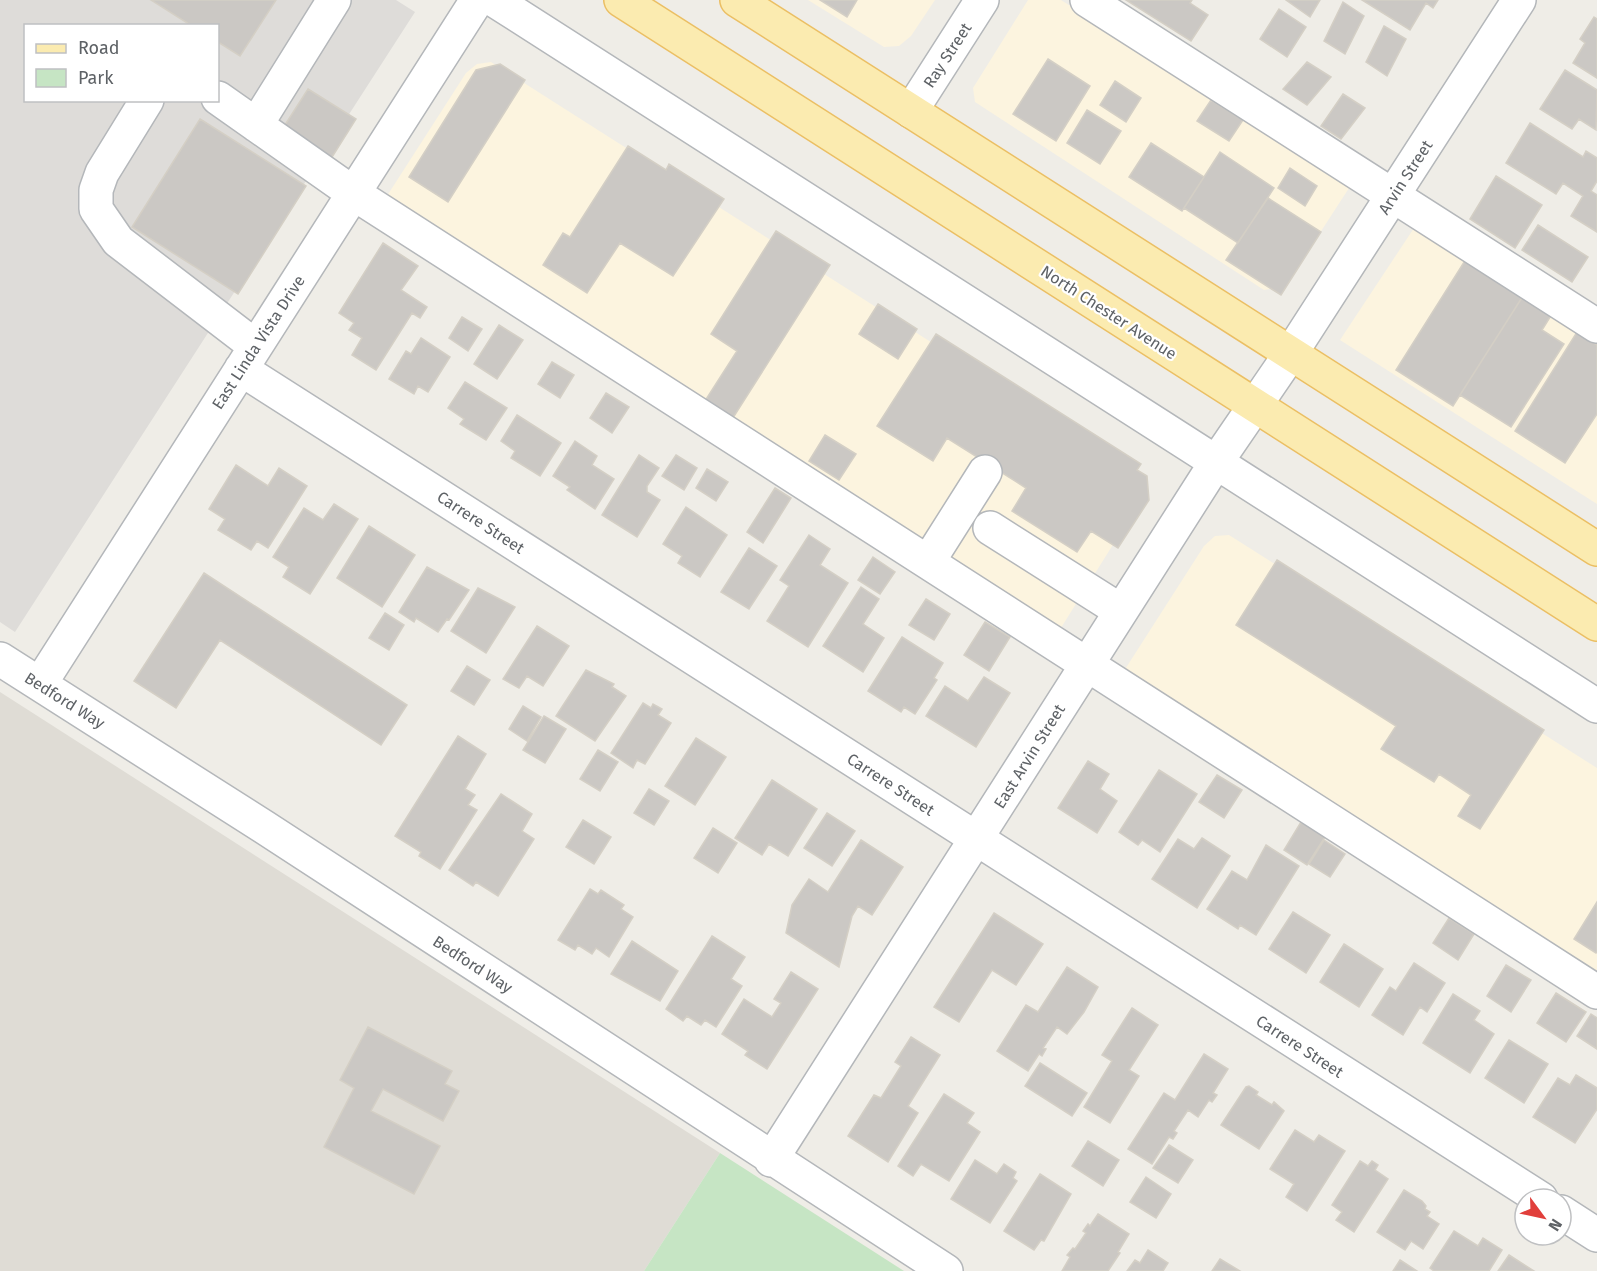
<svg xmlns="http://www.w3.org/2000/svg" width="1597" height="1271" viewBox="0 0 1597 1271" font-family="'Fira Sans',sans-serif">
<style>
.commercial{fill:#fcf4df}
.industrial{fill:#dedcd9;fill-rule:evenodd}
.education{fill:#dfdcd5}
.green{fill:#c6e5c4}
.building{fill:#cbc8c4;stroke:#d4cfc5;stroke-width:1.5}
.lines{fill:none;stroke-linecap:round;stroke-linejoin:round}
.minor-casing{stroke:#b4b7ba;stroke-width:36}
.major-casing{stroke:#ebbf64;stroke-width:36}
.minor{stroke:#fff;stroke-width:33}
.major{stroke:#fbebb0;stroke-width:33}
.labels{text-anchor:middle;stroke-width:4.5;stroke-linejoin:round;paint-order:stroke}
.street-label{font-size:16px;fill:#5e6266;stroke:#fff}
</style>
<rect width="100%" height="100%" fill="#efede7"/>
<path class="commercial" d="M808,0H935L911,36L899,46L884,47Z
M1028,0H1061L1351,185L1290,279L1278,288L1264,290L975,102L973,88Z
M491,62L1132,470L1144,495L1059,631L385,199L466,73L477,64Z
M1414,228L1597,345V504L1340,340Z
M1229,535L1597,768V978L1122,674L1204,546L1215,536Z"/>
<path class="industrial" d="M0,0H396L415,12L15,632L0,622ZM26,26H218V100H26Z"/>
<path class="education" d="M0,692L720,1153L644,1271H0Z"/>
<path class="green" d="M720,1153L904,1271H644Z"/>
<path class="building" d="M151,0H276L240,56L218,42V26H192Z
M820,0H857L847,17Z
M1126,0H1192L1190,3L1208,15L1191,41Z
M1286,0H1320L1310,17Z
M1362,0H1438L1433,8L1426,3L1410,30Z
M1343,2L1364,16L1345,54L1324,41Z
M1279,9L1306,27L1287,57L1260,39Z
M1594,17L1597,19V78L1573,63L1585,43L1580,39Z
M1384,26L1406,39L1387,76L1366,62Z
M1048,59L1090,86L1056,141L1013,114Z
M1307,62L1331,77L1307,105L1283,89Z
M500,64L525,80L448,202L409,177L476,70Z
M1565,70L1597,90L1596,130L1579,119L1572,129L1540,109Z
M1115,81L1141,98L1126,122L1100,105Z
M308,89L356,119L329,162L281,131Z
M1343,94L1365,108L1341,139L1321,126Z
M1211,100L1243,120L1229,141L1197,121Z
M1087,110L1121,131L1100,164L1067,143Z
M200,119L306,186L238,294L132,227Z
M1530,123L1583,157L1586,151L1597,158V181L1591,191L1597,195V232L1571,216L1583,196L1563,183L1556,194L1506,163Z
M1151,143L1204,177L1182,211L1129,177Z
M628,146L666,170L669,164L724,199L673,276L620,243L587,293L543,265L563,233L570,237Z
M1220,152L1274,188L1238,243L1184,208Z
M1290,168L1317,186L1305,206L1278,188Z
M1496,176L1542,205L1515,248L1470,219Z
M1268,198L1321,232L1281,295L1226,260Z
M1538,225L1588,257L1572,282L1522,250Z
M776,231L830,265L731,421L703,404L737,351L711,334Z
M383,243L418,266L401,290L427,307L420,318L412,313L376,370L352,355L362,338L349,330L354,323L339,313Z
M1466,259L1523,296L1453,406L1396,370Z
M1523,296L1552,314L1542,330L1564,344L1511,427L1460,395Z
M878,304L917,329L898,359L859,334Z
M462,317L482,329L468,351L449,338Z
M499,325L523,340L497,379L474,364Z
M1577,332L1597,345V414L1565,463L1515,431Z
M936,334L1141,464L1137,470L1147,476L1149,500L1118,548L1091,531L1077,552L1012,511L1026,488L947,438L933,461L877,426Z
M421,338L450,357L428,392L418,386L414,394L389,379L406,351L411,354Z
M552,362L574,375L560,398L538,384Z
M465,382L507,408L486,440L460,424L464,419L448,408Z
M606,393L629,407L612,433L590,418Z
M517,415L561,443L540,476L511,458L515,451L501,441Z
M825,435L856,454L839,480L809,461Z
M575,441L597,456L592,465L614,479L595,509L567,490L570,487L553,476Z
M639,455L659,468L647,486V492L660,500L637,537L602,515Z
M676,455L697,468L684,490L662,476Z
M236,465L268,486L279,468L307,486L268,548L257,541L251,550L218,530L225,519L209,509Z
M707,469L728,482L716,501L696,488Z
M775,488L791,498L763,543L747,532Z
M334,504L358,519L310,594L283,577L289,567L273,557L304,508L323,520Z
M686,507L727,535L700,577L678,563L682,556L663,544Z
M369,526L415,555L382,607L337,578Z
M809,535L830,549L820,565L848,583L808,647L767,621L789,586L780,580Z
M749,548L777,566L749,609L721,592Z
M873,557L895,572L880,594L858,580Z
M1277,560L1544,730L1480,829L1458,816L1471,795L1439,774L1434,782L1381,749L1396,726L1236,625Z
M427,567L469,590L449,620L447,619L438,632L416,618L414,622L399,612Z
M204,573L407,705L381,745L220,640L176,708L134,681Z
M861,587L879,599L863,624L884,638L863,672L823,646Z
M478,588L515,607L486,653L451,631Z
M926,599L950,614L934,640L909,625Z
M385,613L404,625L389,650L369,638Z
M985,622L1010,637L989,671L964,655Z
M537,626L569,646L543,686L527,676L519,688L503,679Z
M902,637L943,663L934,678L937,680L915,714L904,707L901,712L868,691Z
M467,666L490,680L474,705L451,691Z
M586,670L614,684L612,687L626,696L595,741L556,716Z
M984,677L1010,693L976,747L926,716L945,686L968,701Z
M643,703L651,708L653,704L662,709L658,715L671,723L645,764L637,760L633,768L611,753Z
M523,706L541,717L527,741L509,729Z
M544,716L566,729L545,763L523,750Z
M458,736L486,754L465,789L475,795L468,805L477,810L440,869L419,856L421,852L395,836Z
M696,738L726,757L695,805L665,786Z
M598,750L618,762L600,791L580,779Z
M1088,761L1109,774L1100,789L1117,801L1097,833L1058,808Z
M1159,770L1197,794L1160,852L1142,840L1138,845L1119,832Z
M1217,775L1242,790L1224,818L1199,802Z
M772,780L817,809L788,856L769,844L762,855L735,838Z
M649,789L669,801L654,825L634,813Z
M501,794L532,814L522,831L534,839L498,896L476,882L473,886L449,870Z
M827,813L855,831L832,866L804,848Z
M583,820L611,837L594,864L566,847Z
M1301,822L1325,837L1307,865L1284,850Z
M713,828L737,843L718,873L694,858Z
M1202,838L1230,856L1197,908L1152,879L1178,839L1194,849Z
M861,840L903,867L872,915L858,906L852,916L839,967L786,933L792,905L809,879L828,892Z
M1324,840L1345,854L1330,877L1309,864Z
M1266,845L1299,866L1256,935L1240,925L1238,929L1207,909L1232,871L1247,880Z
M590,889L598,894L601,890L624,905L621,909L633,917L609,957L596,948L592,954L578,945L575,950L558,940Z
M1597,902V952L1596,953L1574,939Z
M1293,912L1330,935L1306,973L1269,949Z
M994,913L1043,944L1016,985L992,970L959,1022L934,1007Z
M1449,918L1474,934L1458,960L1433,943Z
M712,936L745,957L731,979L742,986L716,1027L705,1020L701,1025L687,1016L683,1021L666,1009Z
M632,941L678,971L660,1001L611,974Z
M1344,944L1383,969L1359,1007L1320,982Z
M1414,963L1445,983L1427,1012L1420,1007L1403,1035L1372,1015L1390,987L1396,991Z
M1506,965L1531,980L1511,1012L1487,996Z
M1067,967L1098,987L1084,1012L1067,1034L1057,1027L1043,1048L1046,1049L1042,1056L1039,1054L1028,1071L997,1051L1026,1005L1038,1012Z
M791,972L818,989L767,1069L745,1055L748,1051L722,1034L744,999L772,1017L781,1003L774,999Z
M1556,993L1586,1012L1566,1042L1537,1023Z
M1453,994L1480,1011L1474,1020L1494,1034L1470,1073L1423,1043Z
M1132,1008L1158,1025L1129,1070L1139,1076L1110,1123L1084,1107L1112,1061L1102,1055Z
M1591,1014L1597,1018V1049L1577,1036Z
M368,1027L452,1071L445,1084L459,1091L443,1121L383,1089L371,1111L440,1146L414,1194L324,1147L354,1088L340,1080Z
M911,1037L940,1055L908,1106L918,1113L888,1162L848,1136L874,1095L881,1098L901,1066L895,1062Z
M1509,1040L1548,1064L1524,1103L1485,1078Z
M1204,1054L1228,1069L1213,1093L1217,1095L1212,1102L1209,1100L1198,1117L1188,1110L1174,1131L1177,1133L1173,1139L1169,1137L1152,1164L1128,1149L1164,1093L1175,1100Z
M1040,1063L1087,1093L1072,1116L1025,1086Z
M1576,1075L1597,1088V1109L1575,1143L1533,1117L1558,1078L1570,1085Z
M1249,1086L1258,1092L1256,1095L1272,1105L1274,1102L1284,1111L1259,1149L1221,1125L1246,1087Z
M944,1094L974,1113L967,1123L980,1132L949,1181L921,1164L913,1176L898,1166Z
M1295,1130L1314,1142L1319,1135L1345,1151L1307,1211L1286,1197L1294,1184L1270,1169Z
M1088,1141L1119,1160L1103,1186L1072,1166Z
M1169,1145L1193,1160L1178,1183L1153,1168Z
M975,1160L997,1174L1004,1164L1016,1172L1013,1178L1017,1181L990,1223L951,1199Z
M1360,1161L1368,1166L1372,1161L1378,1165L1375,1170L1388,1179L1354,1232L1336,1220L1342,1212L1332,1205Z
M1040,1174L1071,1194L1044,1241L1041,1240L1034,1250L1004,1231Z
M1146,1177L1171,1194L1156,1218L1130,1202Z
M1404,1190L1422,1201L1426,1206L1425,1209L1430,1212L1427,1216L1439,1224L1423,1249L1411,1241L1405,1250L1377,1232Z
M1098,1214L1129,1234L1118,1252L1120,1253L1108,1271H1062L1070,1257L1067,1255L1073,1248L1075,1249L1086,1233L1083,1231L1088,1224L1090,1226Z
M1454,1231L1478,1246L1483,1238L1502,1250L1489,1271H1434L1430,1268Z
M1148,1250L1168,1263L1163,1271H1127L1135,1260L1140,1263Z
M1509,1255L1534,1271H1498Z
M1220,1259L1240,1271H1212Z
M1400,1260L1417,1271H1393Z"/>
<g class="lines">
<defs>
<path id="minor" d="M494,0L1597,706
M1087,0L1597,326
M218,98L353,193L1597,992
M147,100L102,173L96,190V209L118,241L255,346
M911,111L982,0
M256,125L334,0
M241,369L1541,1199
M990,528L1121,611
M928,562L985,472
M0,659L264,827L946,1271
M40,684L477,0
M771,1160L1215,464L1291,353L1519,0
M1561,1212L1597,1235"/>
<path id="major" d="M621,0L1597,624
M737,0L1597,549"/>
</defs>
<use href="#minor" class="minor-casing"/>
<use href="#major" class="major-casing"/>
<use href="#minor" class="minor"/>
<use href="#major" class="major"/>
</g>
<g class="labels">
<g class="street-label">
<text transform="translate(947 55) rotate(-57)" y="6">Ray Street</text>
<text transform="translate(1405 177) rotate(-57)" y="6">Arvin Street</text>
<text transform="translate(1109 312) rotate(33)" y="6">North Chester Avenue</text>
<text transform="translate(258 342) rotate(-57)" y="6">East Linda Vista Drive</text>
<text transform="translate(481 522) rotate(33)" y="6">Carrere Street</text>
<text transform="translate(65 700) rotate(32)" y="6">Bedford Way</text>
<text transform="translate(1029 756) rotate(-58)" y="6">East Arvin Street</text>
<text transform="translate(891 784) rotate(33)" y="6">Carrere Street</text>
<text transform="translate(473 964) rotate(33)" y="6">Bedford Way</text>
<text transform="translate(1300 1046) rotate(33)" y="6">Carrere Street</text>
</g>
</g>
<rect x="24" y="24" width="195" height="78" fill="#ffffff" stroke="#bfc0c2" stroke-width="1.5"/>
<rect x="36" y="44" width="30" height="9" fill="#fbebb0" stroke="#bfc0c2" stroke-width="1.5"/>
<text x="78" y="54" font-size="18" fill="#5e6266">Road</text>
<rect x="36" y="69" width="30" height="18" fill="#c6e5c4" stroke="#bfc0c2" stroke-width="1.5"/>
<text x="78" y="84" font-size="18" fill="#5e6266">Park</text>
<g transform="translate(1543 1217) rotate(123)"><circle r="28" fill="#ffffff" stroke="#bfc0c2" stroke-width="1.5"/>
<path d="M0-4.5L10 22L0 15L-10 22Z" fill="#e13f3b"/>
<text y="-9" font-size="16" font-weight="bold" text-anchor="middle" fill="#5e6266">N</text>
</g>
</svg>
